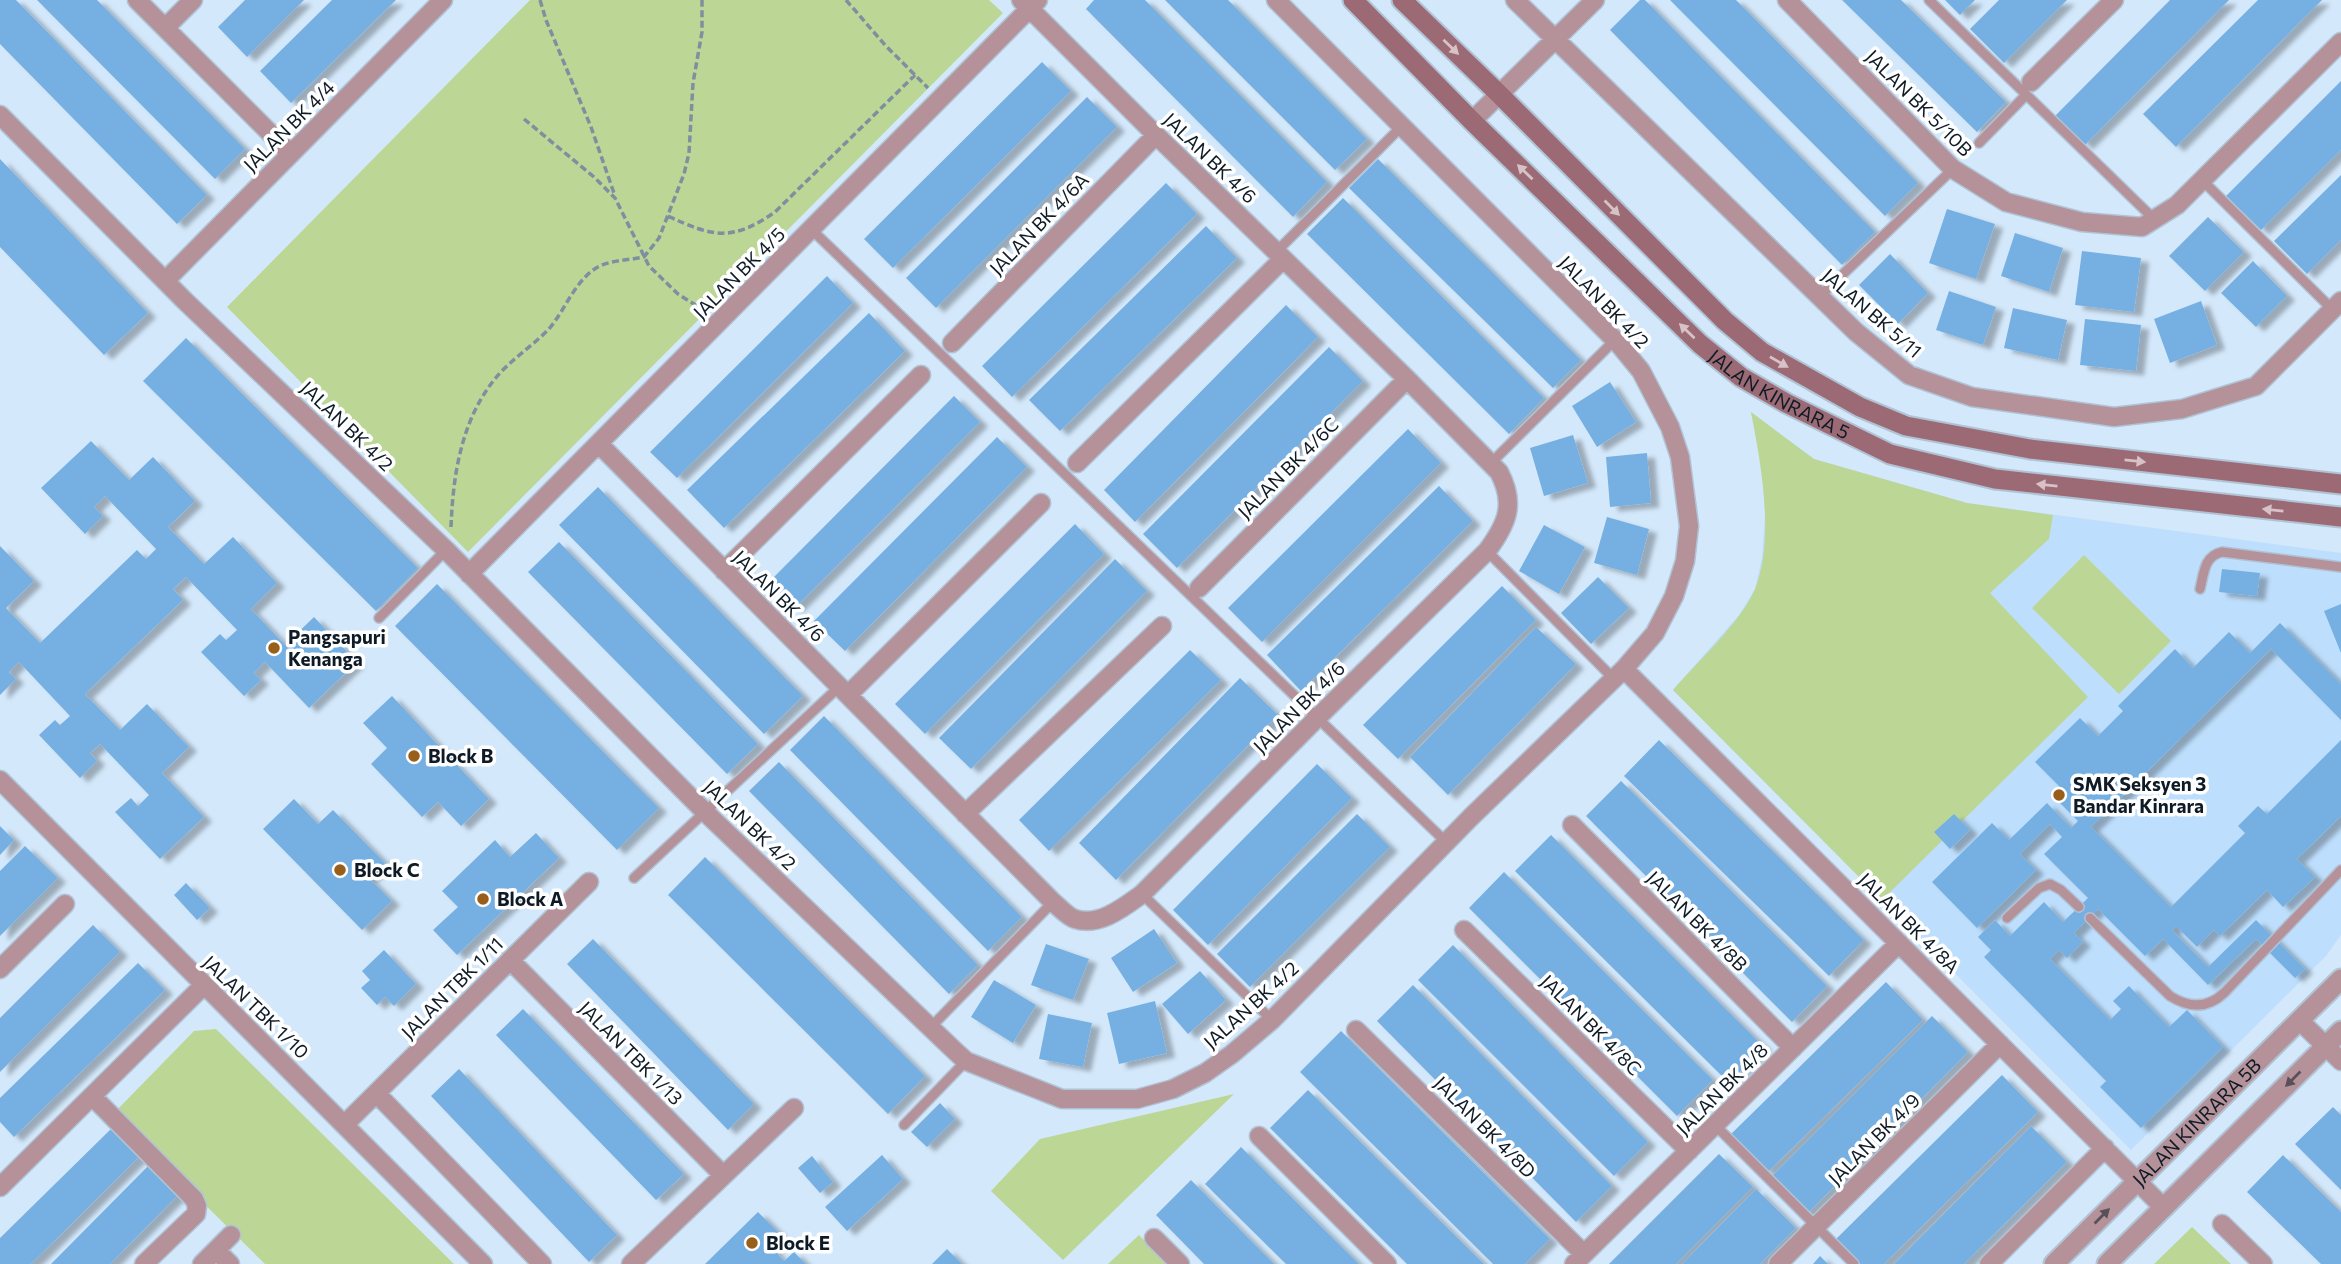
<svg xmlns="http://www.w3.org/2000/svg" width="2341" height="1264" viewBox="0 0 2341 1264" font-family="Commissioner,sans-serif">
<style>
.built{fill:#bddefc}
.green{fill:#bcd795}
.building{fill:#76b0e2;filter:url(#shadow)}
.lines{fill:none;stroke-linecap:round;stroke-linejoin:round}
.service-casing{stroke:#b0c3d5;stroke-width:12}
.minor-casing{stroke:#b0c3d5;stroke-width:21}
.tertiary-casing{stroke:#b0c3d5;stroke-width:23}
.secondary-casing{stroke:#b0c3d5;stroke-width:23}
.path{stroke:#7e8f9f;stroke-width:3.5;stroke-dasharray:7 3.5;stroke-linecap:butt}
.service{stroke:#b59299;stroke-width:9}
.minor{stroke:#b59299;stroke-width:18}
.tertiary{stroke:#b59299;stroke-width:19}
.secondary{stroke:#9c6a74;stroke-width:19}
.oneway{fill:#d7c3c7}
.oneway2{fill:#59515a}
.poi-dot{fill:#985f1b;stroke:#fff;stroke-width:2.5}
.labels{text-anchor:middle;stroke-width:7;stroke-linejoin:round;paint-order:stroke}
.street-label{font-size:19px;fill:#0e1b26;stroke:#fff}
.poi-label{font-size:19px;font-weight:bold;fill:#0e1b26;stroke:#fff;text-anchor:start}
</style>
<defs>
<filter id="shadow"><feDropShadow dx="8" dy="4.5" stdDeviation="2" flood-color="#0004"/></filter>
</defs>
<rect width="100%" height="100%" fill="#d3e8fb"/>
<path class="built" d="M1751,412L1814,459L1967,503L2341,553V935L2326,956L2131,1150L1673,690L1739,615L1755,589L1762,558L1765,515L1762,469Z"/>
<path class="green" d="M530,0H989L1003,13L468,552L227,307Z
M1751,412L1814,459L1967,503L2053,515L2049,539L1990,593L2088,697L1882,900L1673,690C1697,662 1741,622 1755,589C1775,538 1761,464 1751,412Z
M2084,555L2171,641L2119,694L2032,608Z
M216,1029L454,1264H265L113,1114L194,1031Z
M1234,1094L1063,1260L991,1191L1040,1139Z
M2192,1227L2231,1264H2154Z
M1139,1235L1166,1264H1108Z"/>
<path class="building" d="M0,0H16L207,195L177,224L0,44Z
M37,0H97L245,149L215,179Z
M245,0H304L247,57L218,27Z
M332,0H396L291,103L260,71Z
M1094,0H1145L1327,182L1293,217L1086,9Z
M1165,0H1228L1367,139L1335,170Z
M1640,0H1645L1875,232L1842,265L1610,30Z
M1670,0H1736L1918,183L1885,216Z
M1842,0H1901L2006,102L1977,132Z
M1945,0H1975L1960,15Z
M1999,0H2067L2004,63L1970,29Z
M2170,0H2229L2085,145L2055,116Z
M2258,0H2322L2176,147L2143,114Z
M1042,62L1071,91L893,268L864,239Z
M2341,81V150L2261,230L2226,196Z
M1087,97L1117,127L936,308L906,278Z
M0,159L148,313L104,355L0,247Z
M1378,159L1581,360L1553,388L1349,188Z
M2341,175V240L2307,274L2274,241Z
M1166,183L1197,214L1012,397L982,366Z
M1343,198L1544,398L1509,434L1307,234Z
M1947,209L1995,224L1976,279L1929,263Z
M2208,217L2244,252L2205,291L2169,256Z
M1206,226L1237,258L1060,431L1029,400Z
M2015,233L2063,248L2049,292L2001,276Z
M2082,251L2141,258L2134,312L2075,305Z
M1890,254L1928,293L1898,324L1859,285Z
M2253,261L2287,296L2256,327L2221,293Z
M827,276L853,303L677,478L650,452Z
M1949,291L1996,307L1983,345L1936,330Z
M2201,301L2217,345L2170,363L2154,319Z
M1286,305L1318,337L1135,522L1104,490Z
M2013,308L2067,320L2058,360L2004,348Z
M869,313L905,351L724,528L687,490Z
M2085,319L2141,325L2136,371L2080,365Z
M186,338L418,568L376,611L143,381Z
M1329,347L1363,381L1177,568L1143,534Z
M1610,382L1636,422L1597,447L1572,406Z
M954,396L980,422L795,608L769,582Z
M1408,429L1441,463L1262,642L1228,608Z
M1573,435L1588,483L1544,496L1530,448Z
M997,437L1027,467L845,651L814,621Z
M91,441L129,480L153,457L195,501L168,527L204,564L233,537L277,583L251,609L285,645L314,617L357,662L309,708L265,662L254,673L261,680L244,696L201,652L220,634L226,640L237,630L186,577L173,589L183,600L85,694L120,730L147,704L189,747L162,773L204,817L160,859L115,812L131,798L138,806L149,795L100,744L90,753L97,761L80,778L39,735L55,720L60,725L70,716L19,662L9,672L16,679L0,695V546L34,581L6,608L40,643L137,550L146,559L156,549L105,496L94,507L103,516L85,534L41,488Z
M1647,453L1651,503L1610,507L1606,457Z
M1439,486L1473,521L1301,691L1267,655Z
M598,487L803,696L764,734L559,525Z
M1607,517L1649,529L1637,575L1594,563Z
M1075,524L1104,554L925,734L895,704Z
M1544,525L1585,547L1559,594L1519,571Z
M559,542L758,744L727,774L528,572Z
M1115,559L1147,591L971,769L939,738Z
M2222,569L2260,573L2257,596L2219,592Z
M1598,577L1629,608L1591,644L1561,613Z
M437,584L659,808L617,850L395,626Z
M1502,586L1536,620L1398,759L1363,725Z
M2341,604V653L2324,611Z
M2280,623L2341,684V720L2271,649L2091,827L2171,907L2245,833L2238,826L2258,806L2267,814L2341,740V816L2297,859L2315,877L2283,907L2267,890L2220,936L2214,930L2197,947L2176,926L2172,930L2208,967L2256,920L2305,969L2295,978L2256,939L2208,985L2163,939L2145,956L2098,909L2074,933L2083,942L2067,958L2059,950L2050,959L2110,1020L2121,1009L2113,1001L2129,986L2169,1027L2187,1010L2223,1047L2141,1128L2100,1087L2106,1081L1984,957L1991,950L1978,937L1995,920L2010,936L2044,902L2063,922L2088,898L2044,854L2062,837L2050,824L2020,854L2036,870L1977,928L1932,882L1992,823L2009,840L2047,803L2071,828L2078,821L2058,801L2066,793L2035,762L2080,718L2098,736L2123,711L2118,706L2175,649L2193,668L2229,632L2250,653Z
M1536,627L1576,664L1448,795L1410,757Z
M1190,650L1221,680L1049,851L1019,820Z
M1240,678L1278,715L1116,880L1079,843Z
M392,696L489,799L461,826L438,802L422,817L371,764L387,748L363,723Z
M824,716L1022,917L988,951L790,750Z
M1659,740L1864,940L1829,976L1624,776Z
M779,762L978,965L949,994L749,791Z
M1317,764L1352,798L1208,945L1173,910Z
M1621,781L1827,986L1792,1022L1586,816Z
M294,799L318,824L333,810L385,863L369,878L392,901L362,930L263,829Z
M1357,814L1390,847L1250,987L1217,954Z
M1954,814L1970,830L1950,849L1934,832Z
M0,826L14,840L0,855Z
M536,833L559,858L457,955L433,930L458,907L442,891L495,840L510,857Z
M1551,835L1764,1047L1729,1083L1515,871Z
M25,846L58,878L0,936V871Z
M705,857L925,1076L888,1114L668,895Z
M1504,872L1713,1080L1677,1116L1469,908Z
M186,883L210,908L197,920L174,895Z
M93,925L120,952L0,1072V1018Z
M1154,929L1177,963L1133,992L1111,958Z
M593,939L754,1104L728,1130L567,964Z
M1046,944L1089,959L1073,1000L1031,985Z
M1453,945L1648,1142L1614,1176L1418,980Z
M384,950L416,984L394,1006L385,997L377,1005L361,988L370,980L362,971Z
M138,963L165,990L14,1137L0,1122V1098Z
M1200,971L1226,1000L1188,1034L1162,1004Z
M994,980L1036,1005L1013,1043L971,1017Z
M1886,982L1923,1020L1767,1173L1730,1135Z
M1413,985L1612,1186L1576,1222L1377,1021Z
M1155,1001L1167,1053L1119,1064L1107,1013Z
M523,1009L684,1174L656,1200L496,1035Z
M1048,1014L1092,1023L1083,1067L1039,1059Z
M1932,1016L1968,1052L1806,1215L1770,1178Z
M1341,1031L1550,1239L1525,1264H1493L1300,1072Z
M459,1069L617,1235L589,1262L431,1096Z
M2002,1075L2038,1112L1884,1264H1859L1835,1240Z
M1308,1090L1484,1264H1407L1270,1128Z
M940,1103L955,1119L927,1147L911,1132Z
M2333,1107L2341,1115V1190L2295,1144Z
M2031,1126L2067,1162L1964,1264H1894Z
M113,1127L141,1155L31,1264H0V1238Z
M1241,1147L1359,1264H1286L1205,1184Z
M1719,1154L1753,1187L1676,1264H1609Z
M882,1155L903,1179L847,1231L825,1207Z
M2283,1155L2341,1212V1264H2321L2247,1192Z
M812,1156L833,1182L820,1193L798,1168Z
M152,1162L181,1192L110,1264H51Z
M1191,1180L1274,1264H1204L1156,1215Z
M1756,1189L1796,1228L1760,1264H1682Z
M758,1212L783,1237L772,1248L784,1261L794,1252L806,1264H705Z
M947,1249L962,1264H932Z
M1820,1256L1828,1264H1813Z"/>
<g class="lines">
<defs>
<path id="service" d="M1929,0L2155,220
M1979,143L2025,96
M2202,180L2332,309
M811,229L1446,842
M1276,252L1402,126
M1819,297L1953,169
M1491,463L1615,340
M1487,551L1614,679
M2200,589C2204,573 2204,556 2222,552L2341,567
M379,618L446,550
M634,878L839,687
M1142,894L1272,1020
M2007,918L2039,888L2050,884L2061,890L2079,907
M2090,918L2170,996C2189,1008 2208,1009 2225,992L2341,870
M930,1028L1053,902
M904,1125L966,1061
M1715,1125L1854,1264"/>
<path id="minor" d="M137,0L291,154
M1515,0L1856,332L1909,375L1972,397L2114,417L2182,409L2256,386L2341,301
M1787,0L1953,169L2006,202L2082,222L2142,227L2177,205L2341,42
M165,28L193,0
M2031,82L2114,0
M0,115L185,301L446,550L705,812L956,1052L966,1061L1062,1099H1137L1173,1089L1205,1073L1232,1054L1272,1020L1471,817L1624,669L1655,633L1674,596L1685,561L1689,526L1680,457L1670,427L1641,371L1618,343L1276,0
M1472,121L1595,0
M165,281L443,0
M952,343L1156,135
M599,444L1053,902C1059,907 1068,917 1075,919C1099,927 1124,907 1142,894L1317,718L1487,551C1507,524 1516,504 1499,472L1407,379L1156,135L1021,0
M1077,463L1283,259
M724,571L921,375
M469,574L1038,0
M1199,588L1407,379
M1624,669L2164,1208
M848,695L1041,503
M0,780L483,1264
M965,814L1162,626
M1572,825L1793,1048
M1464,930L1689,1151
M510,960L723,1175
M0,969L65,904
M2300,1021L2341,1061
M1356,1030L1584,1254
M376,1093L542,1264
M92,1096L194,1199L197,1206L196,1214L144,1264
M345,1124L589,882
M1259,1136L1387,1264
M0,1187L204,985
M2222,1224L2263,1264
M1154,1238L1180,1264
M216,1250L230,1264
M202,1264L231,1235
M631,1264L794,1108
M1574,1264L1899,943
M1778,1264L2000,1044
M1989,1264L2105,1148"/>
<g id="tertiary">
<path id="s1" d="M2054,1264L2341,979"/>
<path d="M2107,1264L2341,1031"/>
</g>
<g id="secondary">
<path id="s2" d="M1353,0L1472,121L1700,344L1741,377L1786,403L1890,454L1995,479L2341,517"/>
<path d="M1402,0L1499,94L1725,321L1762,352L1860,407L1906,426L2030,449L2341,484"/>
</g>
</defs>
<use href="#service" class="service-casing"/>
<use href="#minor" class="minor-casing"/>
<use href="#tertiary" class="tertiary-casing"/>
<use href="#secondary" class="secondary-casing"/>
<path class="path" d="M540,0L546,20L591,127L615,196
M846,0L885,45L928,88
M524,119L594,177L615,198L649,266L678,294L705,311
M668,216C713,237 732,242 775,212L915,75
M451,527C453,473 462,415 500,373C515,357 533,345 548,330C566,310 576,276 602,265C615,260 630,260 644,257L659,238L684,174L689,153L693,83L702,32V0"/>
<use href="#service" class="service"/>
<use href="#minor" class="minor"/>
<use href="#tertiary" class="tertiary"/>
<use href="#secondary" class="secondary"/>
</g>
<defs><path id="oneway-solid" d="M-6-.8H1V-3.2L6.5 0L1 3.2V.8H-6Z" transform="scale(1.75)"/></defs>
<g class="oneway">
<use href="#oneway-solid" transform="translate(1451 47) rotate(44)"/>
<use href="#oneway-solid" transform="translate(1525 172) rotate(-136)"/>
<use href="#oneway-solid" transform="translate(1612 208) rotate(45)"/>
<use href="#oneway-solid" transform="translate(1687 331) rotate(-136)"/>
<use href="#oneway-solid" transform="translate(1779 362) rotate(30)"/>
<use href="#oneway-solid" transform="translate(2135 461) rotate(6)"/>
<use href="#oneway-solid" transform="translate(2047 485) rotate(-174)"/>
<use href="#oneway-solid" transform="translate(2273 510) rotate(-174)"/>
</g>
<g class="oneway2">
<use href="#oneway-solid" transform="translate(2293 1079) rotate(135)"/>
<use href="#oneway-solid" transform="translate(2102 1216) rotate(-45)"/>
</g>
<g class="poi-dot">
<circle cx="274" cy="648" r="7"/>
<circle cx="414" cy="756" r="7"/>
<circle cx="2059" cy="795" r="7"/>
<circle cx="340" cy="870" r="7"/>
<circle cx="483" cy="899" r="7"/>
<circle cx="752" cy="1243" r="7"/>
</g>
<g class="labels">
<g class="street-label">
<text transform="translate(1919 103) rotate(45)" y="7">JALAN BK 5/10B</text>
<text transform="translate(289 126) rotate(-45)" y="7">JALAN BK 4/4</text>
<text transform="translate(1210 158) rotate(44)" y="7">JALAN BK 4/6</text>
<text transform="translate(1039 224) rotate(-46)" y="7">JALAN BK 4/6A</text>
<text transform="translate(739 273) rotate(-45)" y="7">JALAN BK 4/5</text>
<text transform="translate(1604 302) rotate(46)" y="7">JALAN BK 4/2</text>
<text transform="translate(1872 313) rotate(41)" y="7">JALAN BK 5/11</text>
<text dy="7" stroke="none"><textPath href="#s2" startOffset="583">JALAN KINRARA 5</textPath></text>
<text transform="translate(347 426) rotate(44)" y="7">JALAN BK 4/2</text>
<text transform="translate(1288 468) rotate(-45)" y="7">JALAN BK 4/6C</text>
<text transform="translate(779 596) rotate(45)" y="7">JALAN BK 4/6</text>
<text transform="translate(1299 707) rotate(-45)" y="7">JALAN BK 4/6</text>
<text transform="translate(750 825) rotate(44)" y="7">JALAN BK 4/2</text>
<text transform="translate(1697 921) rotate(45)" y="7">JALAN BK 4/8B</text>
<text transform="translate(1909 923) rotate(45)" y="7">JALAN BK 4/8A</text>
<text transform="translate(452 988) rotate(-45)" y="7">JALAN TBK 1/11</text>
<text transform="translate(1251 1005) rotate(-42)" y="7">JALAN BK 4/2</text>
<text transform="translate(256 1007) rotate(44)" y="7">JALAN TBK 1/10</text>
<text transform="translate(1591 1025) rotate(45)" y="7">JALAN BK 4/8C</text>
<text transform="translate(631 1053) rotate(45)" y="7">JALAN TBK 1/13</text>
<text transform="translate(1722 1089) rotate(-45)" y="7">JALAN BK 4/8</text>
<text dy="7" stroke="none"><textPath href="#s1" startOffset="201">JALAN KINRARA 5B</textPath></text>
<text transform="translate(1485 1127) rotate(45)" y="7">JALAN BK 4/8D</text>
<text transform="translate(1874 1139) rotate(-45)" y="7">JALAN BK 4/9</text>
</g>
<g class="poi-label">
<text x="288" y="644">Pangsapuri<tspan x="288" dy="22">Kenanga</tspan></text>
<text x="428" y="763">Block B</text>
<text x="2073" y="791">SMK Seksyen 3<tspan x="2073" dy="22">Bandar Kinrara</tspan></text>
<text x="354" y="877">Block C</text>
<text x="497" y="906">Block A</text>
<text x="766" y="1250">Block E</text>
</g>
</g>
</svg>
